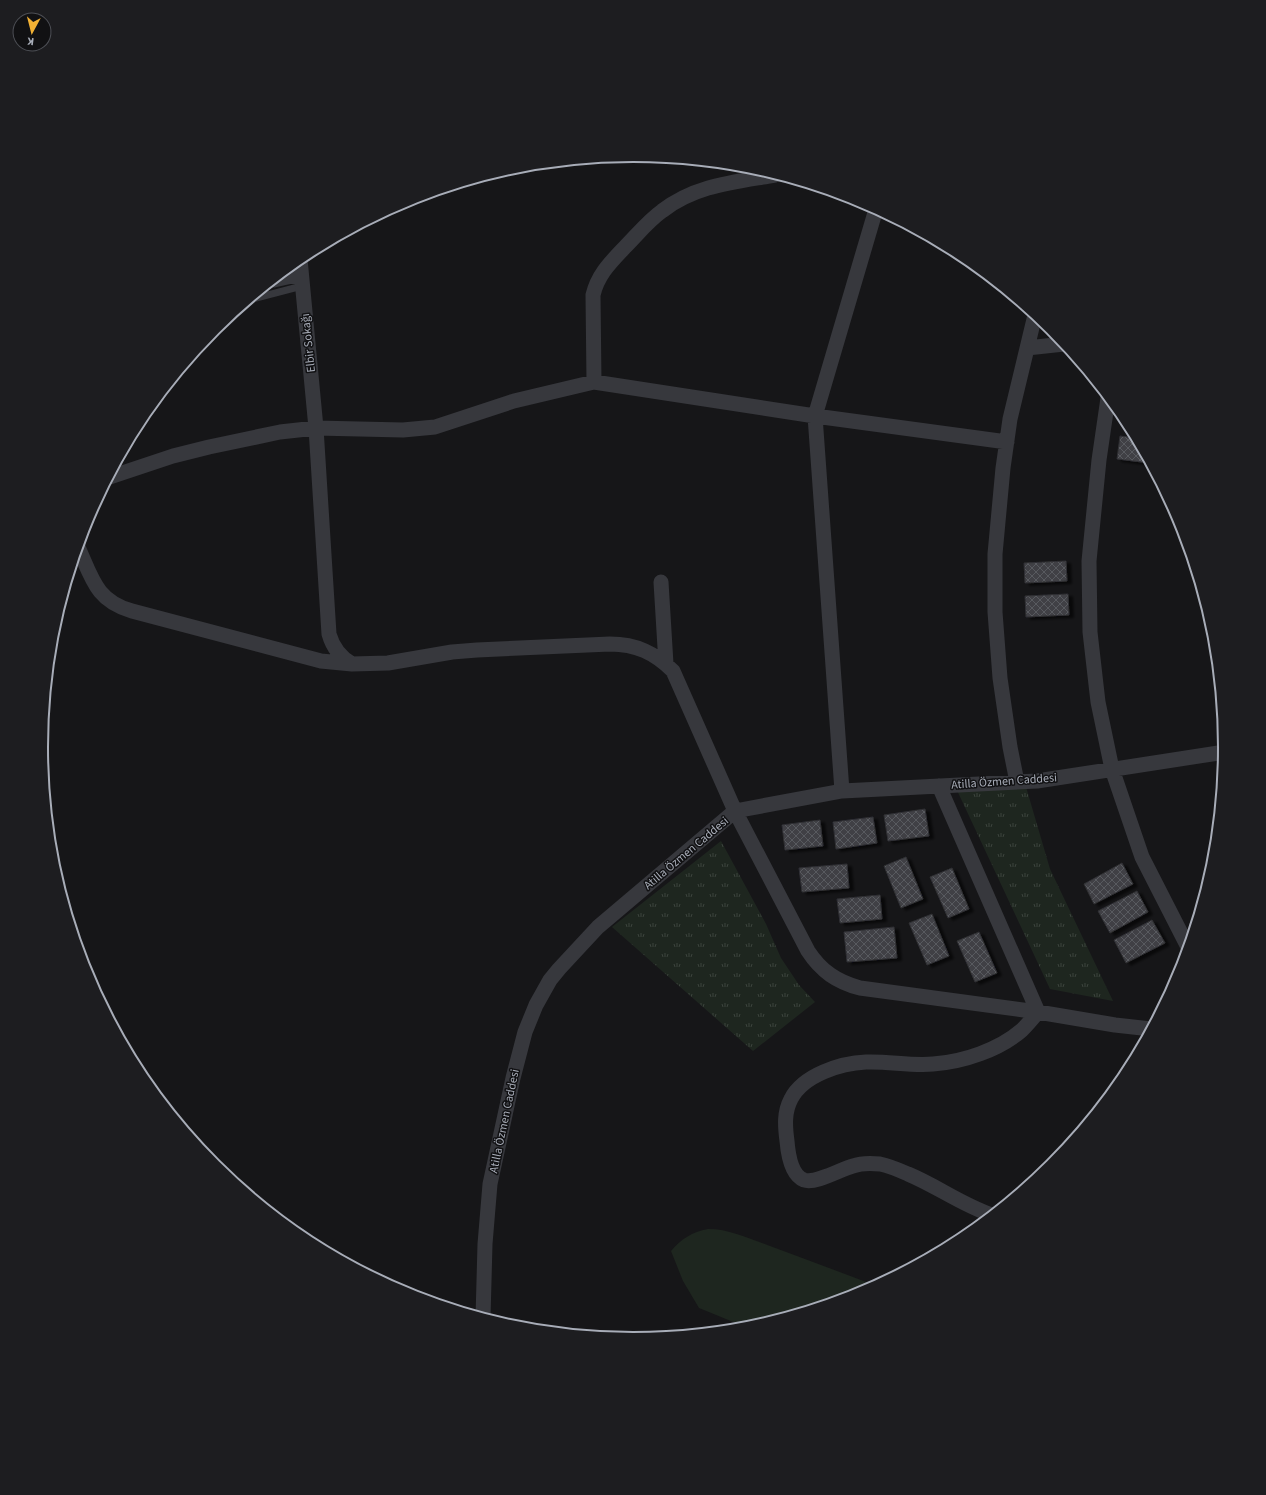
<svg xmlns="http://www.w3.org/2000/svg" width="1266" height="1495" viewBox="0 0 1266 1495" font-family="'Source Sans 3',sans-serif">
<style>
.grass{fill:#1e261f}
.park{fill:url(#park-tufts)}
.building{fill:url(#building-cross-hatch);stroke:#303034;filter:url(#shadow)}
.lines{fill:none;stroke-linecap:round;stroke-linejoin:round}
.lane{stroke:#37383d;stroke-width:7}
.street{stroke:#37383d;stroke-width:15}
.labels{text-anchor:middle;stroke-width:3;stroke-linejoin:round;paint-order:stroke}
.street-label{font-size:12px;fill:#a8adb8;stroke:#111113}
.rim{fill:none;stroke:#a8adb8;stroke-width:2}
</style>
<defs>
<pattern id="park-tufts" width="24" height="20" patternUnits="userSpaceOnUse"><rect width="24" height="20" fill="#1e261f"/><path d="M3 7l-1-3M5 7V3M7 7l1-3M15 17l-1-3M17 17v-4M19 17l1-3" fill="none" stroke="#3c433d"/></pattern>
<pattern id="building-cross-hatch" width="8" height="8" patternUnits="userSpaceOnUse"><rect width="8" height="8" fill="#404145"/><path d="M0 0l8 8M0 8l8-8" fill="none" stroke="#595a5e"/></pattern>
<filter id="shadow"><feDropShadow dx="4.5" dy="2.5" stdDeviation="1" flood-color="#0009"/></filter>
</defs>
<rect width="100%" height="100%" fill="#161618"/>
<path class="grass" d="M1086,1124L1065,1149L1072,1133Z
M708,1229C730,1229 750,1239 770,1246C805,1259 840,1272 874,1285V1287L859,1295L748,1328L699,1308L683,1281L671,1251C681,1239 692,1232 708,1229Z"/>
<path class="park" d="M955,786L1026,787L1050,869L1113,1001L1050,989Z
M721,841L766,924L781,958L799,985L815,1002L753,1051L612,927Z"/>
<path class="building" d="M1122,415L1125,419L1129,426L1121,425Z
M1120,436L1136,438L1149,463L1117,459Z
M1066,561L1067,581L1025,583L1024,563Z
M1068,594L1069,615L1026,617L1025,596Z
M925,809L929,836L888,841L884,815Z
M873,817L877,843L836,849L833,822Z
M820,820L823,846L785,850L782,825Z
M906,857L923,899L901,908L884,866Z
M1122,863L1133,884L1094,904L1084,884Z
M847,864L849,888L802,892L799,868Z
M952,868L969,909L948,918L930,877Z
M1137,891L1148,912L1110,933L1098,911Z
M880,895L882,919L840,923L837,899Z
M932,914L949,956L927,965L909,923Z
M1152,920L1165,943L1126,963L1114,940Z
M894,927L897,958L847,962L844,932Z
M979,932L997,973L975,982L957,941Z"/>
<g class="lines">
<path class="lane" d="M249,300L302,286"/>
<path class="street" d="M300,259L316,428L329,634C333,648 340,657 352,664
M274,280L301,274
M1027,348L1064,344
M594,382L593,295C598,274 611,262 625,247C637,235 648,221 662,211C695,185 735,182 775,175
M1108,398L1099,460L1089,561L1090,632L1098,702L1112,769L1142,857L1188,947
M110,477L173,456L209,447L280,432L316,428L403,430L435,427L514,401L594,382L815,416L1007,442
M78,547C92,578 96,601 132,611L321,661L352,664L388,663L452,652L477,650L610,644C636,644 655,653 673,671L735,811L808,951C821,971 837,982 860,988L1038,1012L1115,1025L1151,1029
M661,582L666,664
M1017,782L1010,747L1000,678L995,612V554L1003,468L1010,419L1035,315
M939,786L1038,1012C1033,1018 1028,1024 1022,1030C999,1050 963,1062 933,1064C911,1066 888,1061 866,1062C841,1063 803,1075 791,1099C784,1112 785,1126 787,1141C788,1153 791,1175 804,1180C816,1184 841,1169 853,1166C861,1163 871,1163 880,1164C890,1166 899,1170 908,1174C937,1186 962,1205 992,1215
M842,791L815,416L876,209
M483,1318L485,1244L490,1184L513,1078L525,1032L536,1005L550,980L559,969L598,927L735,811L842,791L1037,781L1225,752"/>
</g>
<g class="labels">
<g class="street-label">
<text transform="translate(308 343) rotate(-96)" y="4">Elbir Sokağı</text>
<text transform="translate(1004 781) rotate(-4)" y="4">Atilla Özmen Caddesi</text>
<text transform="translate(686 853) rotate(-40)" y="4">Atilla Özmen Caddesi</text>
<text transform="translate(504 1121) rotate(-78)" y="4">Atilla Özmen Caddesi</text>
</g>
</g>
<path d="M0 0H1266V1495H0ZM48 747a585 585 0 1 1 1170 0a585 585 0 1 1-1170 0Z" fill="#1d1d20" fill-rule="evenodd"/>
<path class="rim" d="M48 747a585 585 0 1 1 1170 0a585 585 0 1 1-1170 0Z"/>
<g transform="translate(32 32) rotate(187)"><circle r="19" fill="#111113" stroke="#4d4f55"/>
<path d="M0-3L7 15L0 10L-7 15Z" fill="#f2b134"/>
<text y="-6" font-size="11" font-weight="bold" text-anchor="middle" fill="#a8adb8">K</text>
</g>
</svg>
